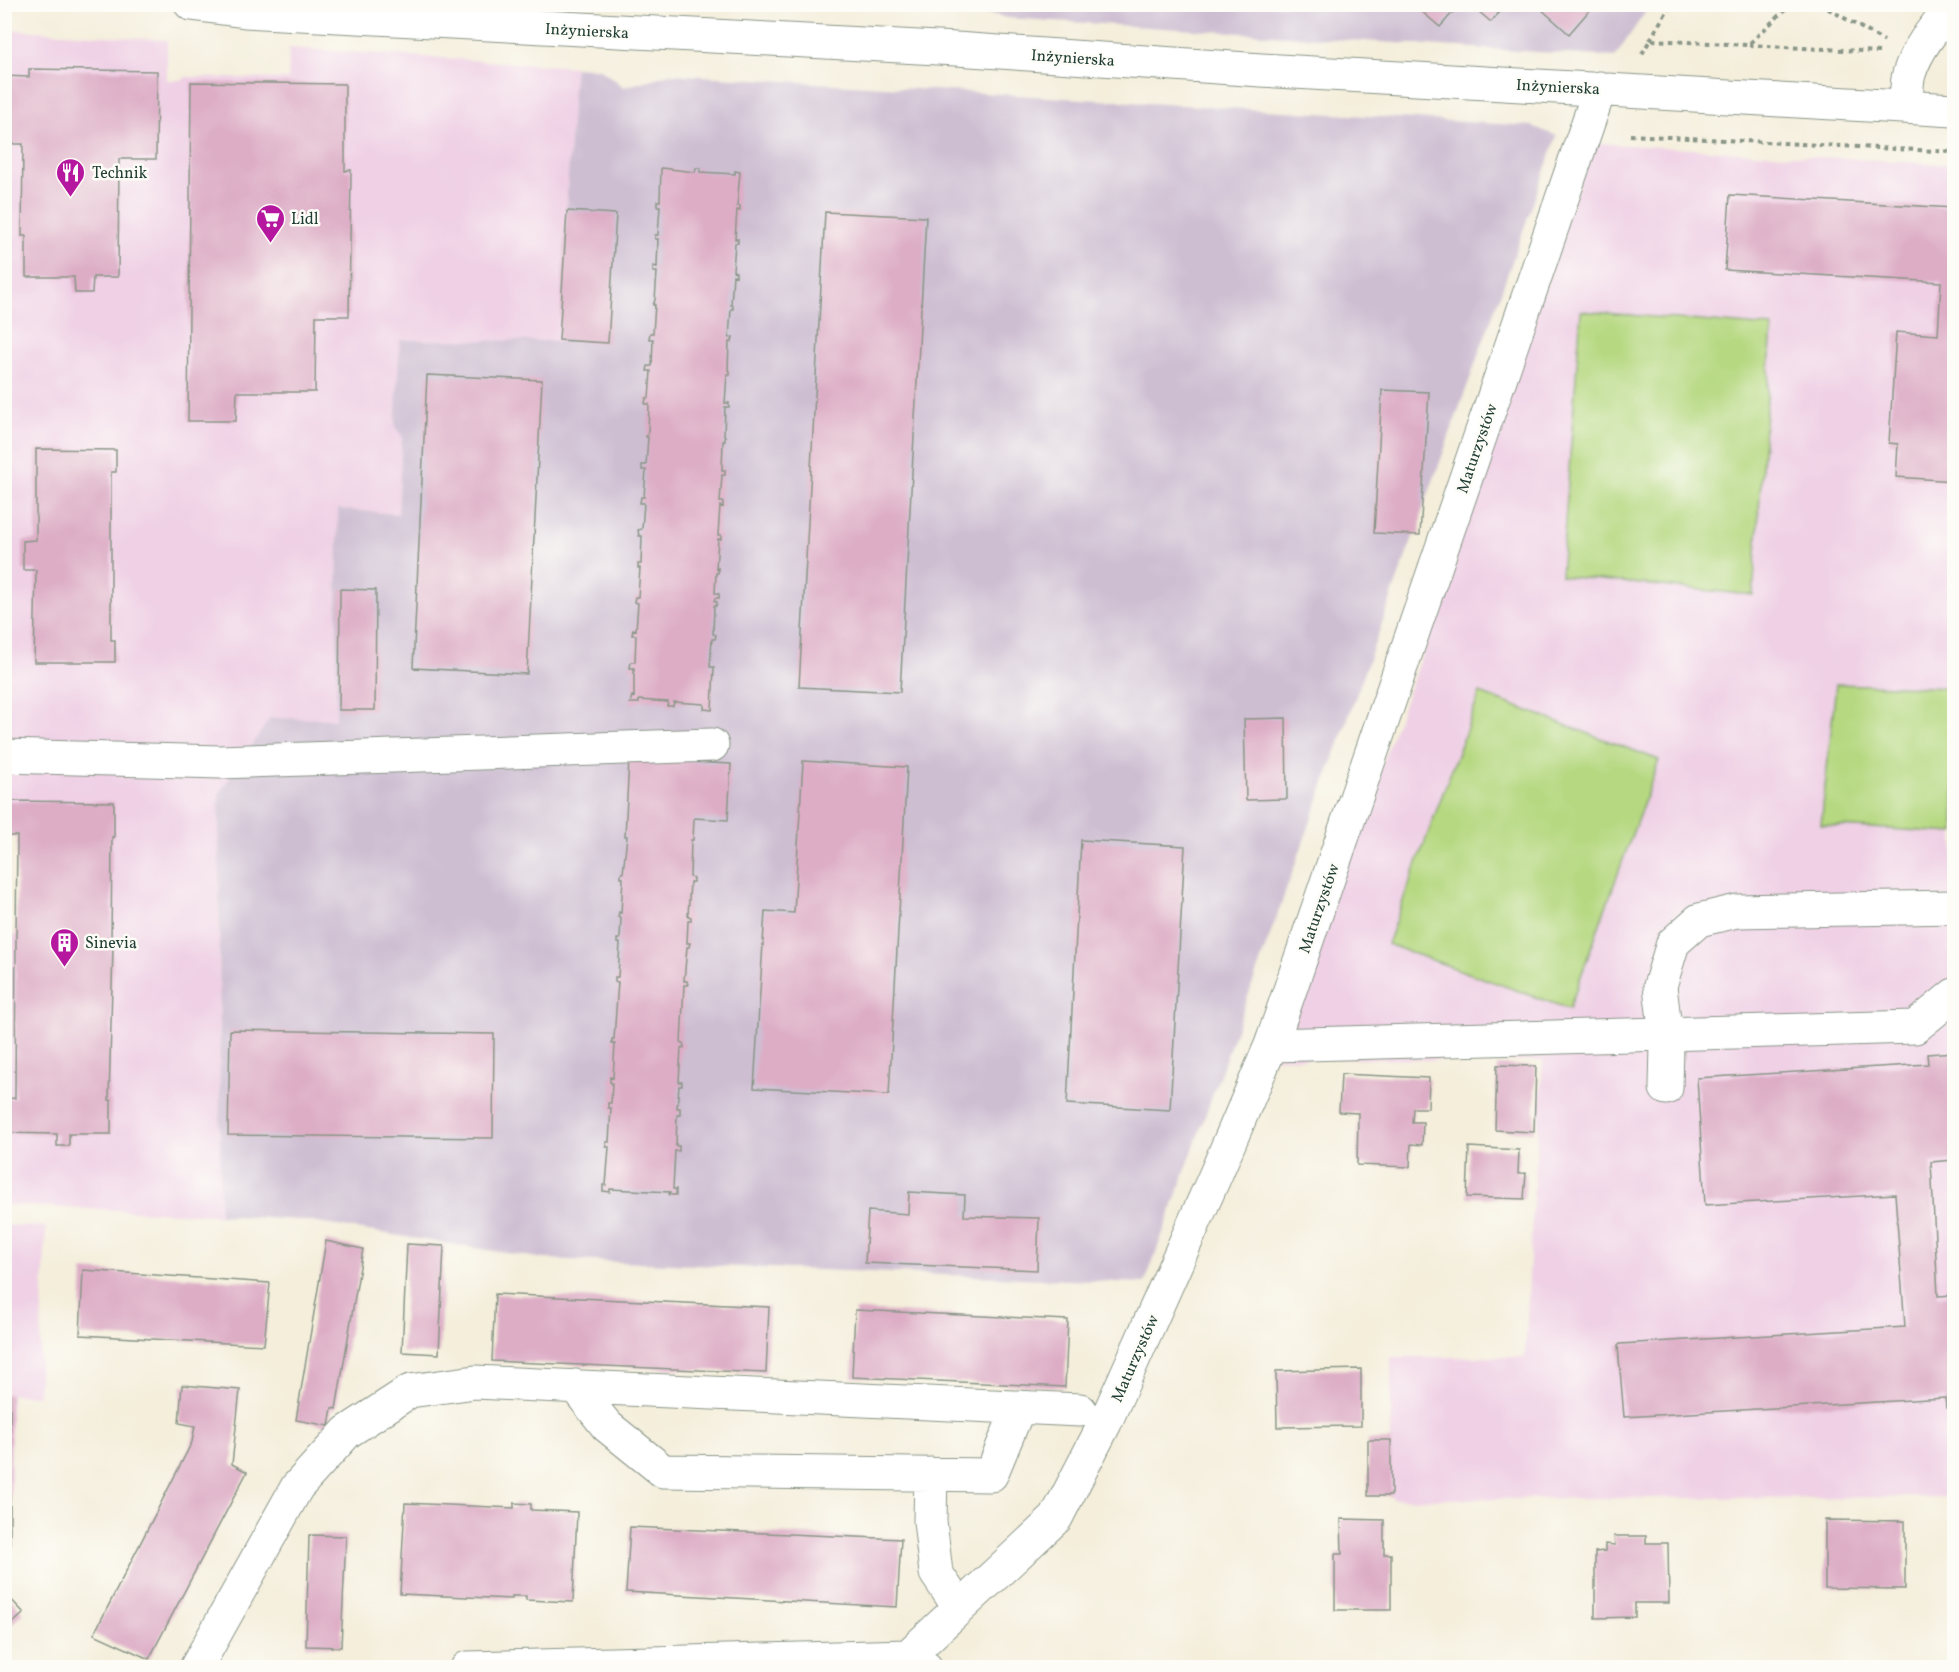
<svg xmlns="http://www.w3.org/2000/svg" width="1959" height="1672" viewBox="0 0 1959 1672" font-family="Vollkorn,serif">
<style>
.built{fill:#efd0e5}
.industrial{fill:#cdbed2}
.green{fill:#b5d880;stroke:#6a8a5a;stroke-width:1.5}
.building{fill:#ddadc6}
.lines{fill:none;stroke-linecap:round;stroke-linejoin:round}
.minor-casing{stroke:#8a9688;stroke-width:35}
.path{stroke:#8a9688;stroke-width:4;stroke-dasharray:4.5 4.5;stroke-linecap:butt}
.minor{stroke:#fff;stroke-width:33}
.labels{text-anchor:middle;stroke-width:5;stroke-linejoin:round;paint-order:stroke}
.street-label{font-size:16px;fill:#1f3d34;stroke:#fdfcf7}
.poi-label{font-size:16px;fill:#1f3d34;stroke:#fdfcf7;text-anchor:start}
</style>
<rect width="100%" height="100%" fill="#fdfcf7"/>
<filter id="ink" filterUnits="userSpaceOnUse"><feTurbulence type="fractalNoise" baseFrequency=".0167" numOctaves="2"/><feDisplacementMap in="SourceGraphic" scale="12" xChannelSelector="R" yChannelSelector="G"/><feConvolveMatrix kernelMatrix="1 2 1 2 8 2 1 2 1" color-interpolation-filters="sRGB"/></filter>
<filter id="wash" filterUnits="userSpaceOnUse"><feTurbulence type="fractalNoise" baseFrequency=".008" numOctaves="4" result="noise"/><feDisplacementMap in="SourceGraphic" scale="24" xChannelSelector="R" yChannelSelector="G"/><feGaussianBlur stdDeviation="1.35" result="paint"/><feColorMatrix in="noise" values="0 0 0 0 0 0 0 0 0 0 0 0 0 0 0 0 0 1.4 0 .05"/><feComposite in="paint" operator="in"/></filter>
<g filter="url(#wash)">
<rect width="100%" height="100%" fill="#f4eedb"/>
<path class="built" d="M4,29L167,40V80H184L185,77L288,79L289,48L575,67L573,86L559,342L400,340L402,436L398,514L338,509L336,719L219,794L220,1215L5,1205L4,936L16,935L17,837L6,836V801H4Z
M1594,143L1954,165V1497L1393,1499L1391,1496V1357H1525L1533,1200L1543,1061L1274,1058L1446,590L1435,588Z
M5,1225L46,1227L38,1396L11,1394V1557L5,1564Z"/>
<path class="industrial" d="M955,5H1650L1615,57L1007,18Z
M575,67L600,69L624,87L670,74L701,76L1532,126L1557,136L1145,1283L545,1259L299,1220L220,1215L219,794L270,718L336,719L338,509L398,514L402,436L395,427L400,340L559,341L573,86Z"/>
<path class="green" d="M1581,311L1772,327L1753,595L1561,576Z
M1836,684L1954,688V833L1821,825Z
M1480,693L1659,760L1569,1009L1387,944Z"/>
<g id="blocks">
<path class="building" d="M1413,4H1460L1440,27Z
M1470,4H1506L1491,22Z
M1543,4H1595L1569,34L1540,8Z
M29,69L157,71L156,159H119L118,277H93L92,293H75L74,277H26V236H22L23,144H4V76L29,77Z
M191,82L345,84V171L351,170L349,316H316L315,392H237L236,421H188Z
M661,168L695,172L696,168H700V172L735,174V171L740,172L737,206H740V211L737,210L735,239H738V243H735L733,271L736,272V276L733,275L731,305H733V309H731L729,338L733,337L732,342H729L728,370L730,371V375L727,374L725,403H729V407H725L724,436H725V441H723L722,470H725V475H722L720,502H723V507L720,506L718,535H721V539H718L716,569L718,568V573H716L715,593L719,594V598H715L714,601L717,602L716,606H714L713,634L716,635L715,639H712L710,667H714L712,710L704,709V704L674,702L673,706H667L668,702L639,700V703H630L632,696L634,697V668H630L631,662H635L636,635H632L633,629L636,630L638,603L634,602L635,597H638L640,568H638V564H641L642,536H639L638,530L642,529L644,503H640L641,497H644L646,470H642V465H646L648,437H646L648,432L649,404H645L646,398H649L651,371H647L648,366H652L653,339H649L650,333H653L655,305H653L655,300L657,272H653V266L657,267L658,239H655V235H658L660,206H657V201H660Z
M1730,195L1954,208V481L1896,477L1898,444L1889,443L1896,332L1938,335L1941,282L1725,270Z
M567,211L616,214L608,343L559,340Z
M825,212L926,217L900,692L799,687Z
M427,375L542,380L527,674L413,668Z
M1382,390L1429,392L1420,535L1374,533Z
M36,449L116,450V472H111V640H115V662H34L36,570H23V541L36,540Z
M340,589L376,590L375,710H339Z
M1286,718L1287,799L1246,800L1244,719Z
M629,759L731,764L728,820L694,818L693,840H691L690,877L693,878V882H690L688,916L691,917V921H688L687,943H690L689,947H687L684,981H687L688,985H684L681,1043L684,1044V1048H681L679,1082H682V1086H679L677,1108H680V1115H677L676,1146H679V1151H675L673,1189H676V1195H669L670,1192L610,1189V1192L603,1191V1185H606L609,1147L606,1146V1142H609L611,1108H608V1103H611L612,1083L610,1082V1077L613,1078L615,1044H612V1039H614L618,982H615V977H618L620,943H617V939H620L621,918L618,917L619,912L621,913L623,878H621V873H623L627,836H625Z
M803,761L907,767L889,1095L754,1088L765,911L794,913Z
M6,801L114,802V837H112L111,947H113L109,1100H111V1134H69V1146H57V1134L4,1133V1099L15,1098L16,936L17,836H6Z
M1081,840L1185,846L1170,1110L1067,1104Z
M230,1030L494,1034L493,1138L228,1135Z
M1954,1052V1160L1931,1162L1938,1296L1954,1295V1407L1946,1408L1945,1398L1624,1417L1618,1346L1620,1344L1905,1327L1895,1194L1705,1205L1697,1078L1928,1064L1927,1054Z
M1497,1065L1536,1066L1534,1132L1495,1130Z
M1341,1074L1429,1078L1428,1108H1413L1412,1122H1423L1422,1145L1411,1144L1410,1167L1357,1165L1358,1113L1339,1112Z
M1469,1147L1519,1150L1518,1174L1526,1173L1524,1199L1467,1197Z
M909,1192L965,1195L964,1216L1039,1218L1037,1270L865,1263L868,1211L908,1214Z
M326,1241L363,1249L336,1409L332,1408L329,1426L296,1420Z
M407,1244L444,1246L439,1354L402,1352Z
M4,1254H8V1299H4Z
M83,1270L270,1283L264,1345L80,1335Z
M495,1294L769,1307L766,1373L492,1361Z
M855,1310L1068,1320L1065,1387L852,1377Z
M1361,1369V1426L1277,1427L1276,1371Z
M182,1385L240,1390L232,1464L247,1472L149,1659L94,1634L192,1442L195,1426L179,1423Z
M4,1394H10V1558L4,1563Z
M1368,1440H1391V1496H1368Z
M405,1503L514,1508V1503L531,1504V1510L577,1512L573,1602L526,1600V1596H512V1599L400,1594Z
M1341,1519L1384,1520V1554H1391V1610H1335V1554H1342Z
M1825,1520L1905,1521V1589L1825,1588Z
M630,1527L901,1539L897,1607L626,1592Z
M309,1535L346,1536L341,1647L306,1646Z
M1614,1536H1646V1543H1668L1669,1603H1635V1617L1595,1618V1552L1605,1551V1544L1615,1545Z
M4,1592L24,1613L4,1631Z"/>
</g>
</g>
<g filter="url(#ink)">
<use href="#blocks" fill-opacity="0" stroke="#8a9688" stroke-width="1.5"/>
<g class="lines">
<defs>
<path id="minor" d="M191,4L245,11L956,49L1261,70L1954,110
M1906,107C1907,96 1906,84 1909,74C1917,47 1937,25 1954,4
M4,756L220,762L712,745
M1271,1045L1915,1027L1954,995
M1666,1088L1667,1045L1660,986L1673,943L1699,920L1737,911L1954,907
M575,1386L607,1426L663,1471L991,1475L1019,1407
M931,1474L930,1521L936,1573L959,1607
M908,1656L1056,1518L1105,1423L1215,1176L1271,1045L1600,88
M196,1668L297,1487L347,1432L410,1391L475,1382L1080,1410
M467,1668L908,1656L926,1668"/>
</defs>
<use href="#minor" class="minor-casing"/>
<path class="path" d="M1820,4L1884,41
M1650,40L1671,4
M1749,45L1879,52
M1642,54L1650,40L1748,45L1791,4
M1630,135L1954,152"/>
<use href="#minor" class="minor"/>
</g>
</g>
<defs>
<symbol id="restaurant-pin" viewBox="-11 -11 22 30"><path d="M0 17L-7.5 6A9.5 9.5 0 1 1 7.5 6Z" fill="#b5179e" stroke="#fdfcf7"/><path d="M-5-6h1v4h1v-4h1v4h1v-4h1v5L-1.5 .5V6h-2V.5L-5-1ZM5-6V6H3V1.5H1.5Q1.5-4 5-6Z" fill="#fff"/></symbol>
<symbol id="supermarket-pin" viewBox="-11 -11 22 30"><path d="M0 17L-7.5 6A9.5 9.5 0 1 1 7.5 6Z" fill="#b5179e" stroke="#fdfcf7"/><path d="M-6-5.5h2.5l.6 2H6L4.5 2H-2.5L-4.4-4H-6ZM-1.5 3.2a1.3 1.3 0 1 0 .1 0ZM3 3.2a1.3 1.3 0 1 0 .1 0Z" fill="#fff"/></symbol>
<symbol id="building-pin" viewBox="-11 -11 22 30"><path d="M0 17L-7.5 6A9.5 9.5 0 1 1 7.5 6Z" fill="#b5179e" stroke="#fdfcf7"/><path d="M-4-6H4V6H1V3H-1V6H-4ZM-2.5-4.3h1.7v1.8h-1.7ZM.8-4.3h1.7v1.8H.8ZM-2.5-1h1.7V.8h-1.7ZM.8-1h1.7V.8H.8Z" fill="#fff"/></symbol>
</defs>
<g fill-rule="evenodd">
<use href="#restaurant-pin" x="54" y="156" width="33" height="45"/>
<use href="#supermarket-pin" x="254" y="202" width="33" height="45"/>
<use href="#building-pin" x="48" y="926" width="33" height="45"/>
</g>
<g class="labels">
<g class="street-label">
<text transform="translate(587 30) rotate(3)" y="6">Inżynierska</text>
<text transform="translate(1073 57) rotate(4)" y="6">Inżynierska</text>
<text transform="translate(1558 86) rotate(3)" y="6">Inżynierska</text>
<text transform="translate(1476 448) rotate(-71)" y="6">Maturzystów</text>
<text transform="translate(1318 908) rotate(-71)" y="6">Maturzystów</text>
<text transform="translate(1134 1358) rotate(-66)" y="6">Maturzystów</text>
</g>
<g class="poi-label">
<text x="92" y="178">Technik</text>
<text x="291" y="224">Lidl</text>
<text x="85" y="948">Sinevia</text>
</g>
</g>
<rect width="1959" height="1672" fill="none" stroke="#fdfcf7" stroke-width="24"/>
</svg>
